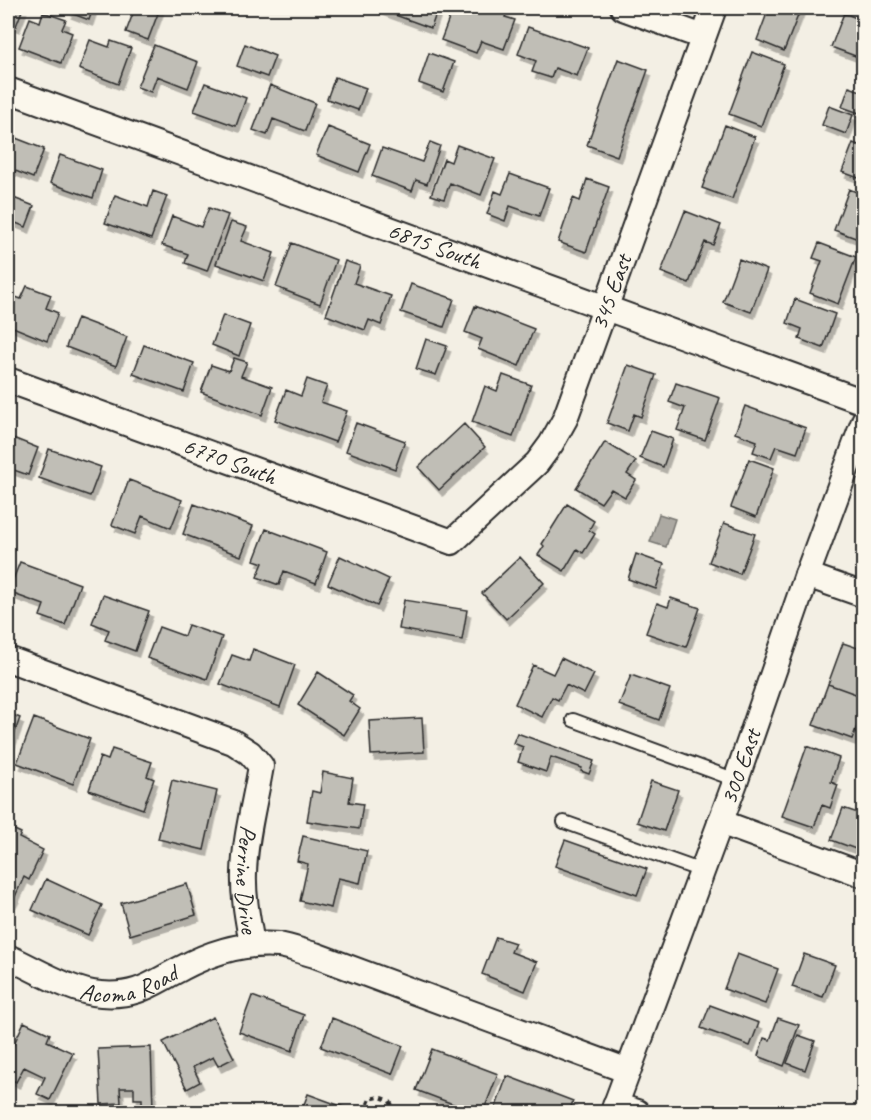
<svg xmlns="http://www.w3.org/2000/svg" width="871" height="1120" viewBox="0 0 871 1120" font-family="Caveat,sans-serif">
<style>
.water{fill:#aca9a2;stroke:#787772;stroke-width:1.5}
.building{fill:#c0beb6;stroke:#2b2b2b;stroke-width:1.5;filter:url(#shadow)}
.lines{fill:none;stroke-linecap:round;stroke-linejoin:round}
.lane-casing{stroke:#2b2b2b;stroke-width:16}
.street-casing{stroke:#2b2b2b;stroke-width:28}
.path{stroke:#2b2b2b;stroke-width:4;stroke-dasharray:4.5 4.5;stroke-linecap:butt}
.lane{stroke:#fbf7ec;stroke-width:12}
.street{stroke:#fbf7ec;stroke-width:24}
.labels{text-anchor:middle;stroke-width:5;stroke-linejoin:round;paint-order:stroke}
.street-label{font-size:24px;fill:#2b2b2b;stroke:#fbf7ec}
</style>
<defs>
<filter id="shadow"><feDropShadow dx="3.5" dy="6" stdDeviation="0" flood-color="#0004"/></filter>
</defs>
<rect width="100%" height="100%" fill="#f3efe4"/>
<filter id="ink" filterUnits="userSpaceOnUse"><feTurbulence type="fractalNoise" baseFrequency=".0167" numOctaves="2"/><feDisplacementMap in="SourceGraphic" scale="12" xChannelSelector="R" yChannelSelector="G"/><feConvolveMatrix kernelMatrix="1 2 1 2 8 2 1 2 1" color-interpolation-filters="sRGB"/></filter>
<g filter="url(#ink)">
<path class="water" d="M659,514L675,519L666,547L650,542Z"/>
<path class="building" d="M8,8H23L16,26L8,23Z
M70,8H93L89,20L68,12Z
M135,8H160L148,40L126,32Z
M376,8H438L431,28Z
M453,8H496L507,12L505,17L515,20L504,49L481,41L476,53L441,40Z
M769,8H801L784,51L757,40Z
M43,12L66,20L62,29L72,33L61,63L19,47L30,18L40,22Z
M844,13L864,21V42L858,57L831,47Z
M528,27L588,48L577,76L555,68L551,78L532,72L536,61L518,54Z
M90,40L109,47L111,41L131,48L118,84L79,69Z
M245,44L275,56L267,77L237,66Z
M154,45L198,62L188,88L157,76L151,92L137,87Z
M752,52L784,64L761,126L729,114Z
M429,53L454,62L443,92L419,83Z
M618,59L648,70L617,156L587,145Z
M335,77L366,88L358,110L327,99Z
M205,83L246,98L236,126L194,111Z
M270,85L315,103L305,131L273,119L267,135L253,130Z
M849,87L864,92L862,114L842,107Z
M829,106L853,115L846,134L822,125Z
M725,125L755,137L732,199L702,188Z
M328,127L370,144L359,172L316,155Z
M8,135L44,149L33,178L8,168Z
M430,142L440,146L427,184L416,180L412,191L372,176L382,148L422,162Z
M853,143L864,147V180L842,172Z
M457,145L495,159L481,195L450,183L444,199L431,195L444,159L451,162Z
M60,155L102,170L93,198L50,183Z
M510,174L549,188L539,216L510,206L505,221L487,214L495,191L502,194Z
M587,179L609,187L586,252L558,242L573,198L580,201Z
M849,189L864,195V233L861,240L834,230Z
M153,191L167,196L151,239L105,223L115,195L148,207Z
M11,197L34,206L26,227L8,220V205Z
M209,208L228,215L207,271L185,263L188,254L162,245L172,216L201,227Z
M685,211L721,225L713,245L705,242L689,283L661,272Z
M231,222L247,227L241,241L274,253L264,281L216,264Z
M292,243L336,260L320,304L276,287Z
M819,243L856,257L838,304L810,293L822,261L813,258Z
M739,259L767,270L751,312L723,302Z
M345,261L360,266L354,283L391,296L381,325L369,320L365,330L326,315Z
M411,284L454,299L444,327L401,312Z
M27,286L51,295L46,308L58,313L47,341L8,325V294L21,299Z
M795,299L835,314L823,348L799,339L802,329L787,323Z
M475,306L534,329L519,366L478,349L482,339L465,332Z
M223,315L250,325L239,356L212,345Z
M77,318L127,337L116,366L66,347Z
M426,339L447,346L436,375L416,369Z
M144,345L194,363L184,392L133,374Z
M234,358L247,362L241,376L272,387L262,415L201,392L211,365L229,371Z
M628,365L656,375L641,417L634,414L628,431L607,423Z
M503,375L531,385L513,437L472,422L485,386L497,391Z
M307,379L327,386L321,402L347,411L335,442L275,420L286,390L301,396Z
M676,383L720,398L705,440L677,430L685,408L669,402Z
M745,406L806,428L797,453L776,446L771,458L753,452L757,441L735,433Z
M356,423L405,441L395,469L346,451Z
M464,424L485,447L439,490L418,467Z
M651,431L673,439L663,467L640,458Z
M8,436L38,448L28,475L8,468Z
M605,442L636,461L627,474L636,480L625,497L611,489L601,503L576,488Z
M49,449L101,467L90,496L39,478Z
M749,459L774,468L756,517L731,507Z
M129,480L182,500L171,528L142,516L135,534L112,525Z
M194,504L253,526L241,556L183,534Z
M567,504L594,521L589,530L595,534L583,553L577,549L564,571L538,555L544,546L542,544Z
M724,523L755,534L740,574L709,562Z
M266,529L327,552L316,583L284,571L279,585L257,577L263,563L254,560Z
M636,554L664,564L656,589L628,579Z
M340,556L389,579L377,606L328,584Z
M520,557L544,583L506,619L482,593Z
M20,562L80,584L65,625L40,616L44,605L8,592Z
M103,595L149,611L135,651L105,640L109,630L92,623Z
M671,598L700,608L686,647L646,633L657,603L668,607Z
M404,600L467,610L462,640L399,629Z
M188,625L222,637L207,679L147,658L159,627L184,636Z
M843,643L864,650V697L828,684Z
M253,649L295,665L280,707L220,684L232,655L249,661Z
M561,658L594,674L584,694L566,685L558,700L552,697L542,717L515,704L533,665L553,674Z
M318,672L353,695L349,701L360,709L344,735L298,705Z
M631,675L670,689L659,720L619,705Z
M828,684L864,697V708L852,739L813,725Z
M8,713L20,718L8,751Z
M34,718L90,739L73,784L17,763Z
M422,718L424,752L371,755L369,721Z
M517,733L594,761L589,774L581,771L582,768L551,757L546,772L518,762L523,747L513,743Z
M807,746L839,758L831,782L838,785L830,808L822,805L814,827L782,816Z
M112,749L152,762L147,776L154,779L143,809L89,790L100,757L108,760Z
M323,772L353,778L349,802L363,804L359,829L307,821L312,791L320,793Z
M172,780L217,791L204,850L158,839Z
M651,781L678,790L664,831L637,822Z
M843,808L864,815L862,831L864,832V852L831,840Z
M8,827L21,833L19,838L43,850L29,880L24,877L13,901L8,898Z
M303,836L367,851L360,883L338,878L331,908L300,901L308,864L297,861Z
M565,840L647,869L637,895L555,866Z
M46,879L102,905L88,935L32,910Z
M187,884L196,915L130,935L121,903Z
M496,937L515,943L511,952L537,962L525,991L482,974Z
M737,954L778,969L765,1004L724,989Z
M804,954L835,965L823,997L792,987Z
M252,996L304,1015L292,1051L239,1032Z
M710,1005L759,1023L750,1046L701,1028Z
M213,1017L234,1058L218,1066L213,1057L193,1067L200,1082L187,1089L163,1042Z
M332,1018L403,1046L392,1074L321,1047Z
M778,1018L799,1025L784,1066L758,1056L764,1038L770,1040Z
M24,1022L50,1034L47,1041L73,1053L50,1100L37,1094L45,1077L24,1067L16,1082L8,1078V1057Z
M798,1035L815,1041L805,1070L787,1063Z
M151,1047L153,1109H142V1099H134V1088H120L121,1103L101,1104L98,1049Z
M432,1049L498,1074L483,1112H474L416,1090Z
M507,1076L573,1101L569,1112H494Z
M308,1094L349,1109L348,1112H301Z"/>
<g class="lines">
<defs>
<path id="lane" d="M573,720L736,780
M564,822L702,871"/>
<g id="street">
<path d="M623,8L703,37"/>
<path id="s1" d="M8,90L864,402"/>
<path id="s2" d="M8,380L452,542L537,463L551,444L565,419L714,8"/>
<path d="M807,575L864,595"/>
<path id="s3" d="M8,659L233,742L250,753L261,766C255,802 245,837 244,873C243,897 248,921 252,944"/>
<path d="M720,822L864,875"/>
<path id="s4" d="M8,957C35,969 71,992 101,994C138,997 152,983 182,968C212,952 245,942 279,945C291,947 303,952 315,955L628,1071"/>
<path d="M615,1105L637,1112"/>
<path id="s5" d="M613,1112L736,780L807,575L864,421"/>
</g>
</defs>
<use href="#lane" class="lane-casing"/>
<use href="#street" class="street-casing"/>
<path class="path" d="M371,1112L367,1106L370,1099L379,1097L389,1100L396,1112
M396,1112L402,1111L410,1112"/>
<use href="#lane" class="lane"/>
<use href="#street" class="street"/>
</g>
</g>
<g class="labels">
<g class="street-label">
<text dy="8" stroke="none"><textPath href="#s1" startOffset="454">6815 South</textPath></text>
<text dy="8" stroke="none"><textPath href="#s2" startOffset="776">345 East</textPath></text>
<text dy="8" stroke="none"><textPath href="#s2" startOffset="236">6770 South</textPath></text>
<text dy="8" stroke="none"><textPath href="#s5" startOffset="368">300 East</textPath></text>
<text dy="8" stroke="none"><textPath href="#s3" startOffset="392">Perrine Drive</textPath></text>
<text dy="8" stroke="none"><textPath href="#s4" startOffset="130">Acoma Road</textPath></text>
</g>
</g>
<rect width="871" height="1120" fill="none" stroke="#fbf7ec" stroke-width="30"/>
<rect x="15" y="15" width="841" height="1090" fill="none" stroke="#2b2b2b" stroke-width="2" filter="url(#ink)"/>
</svg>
